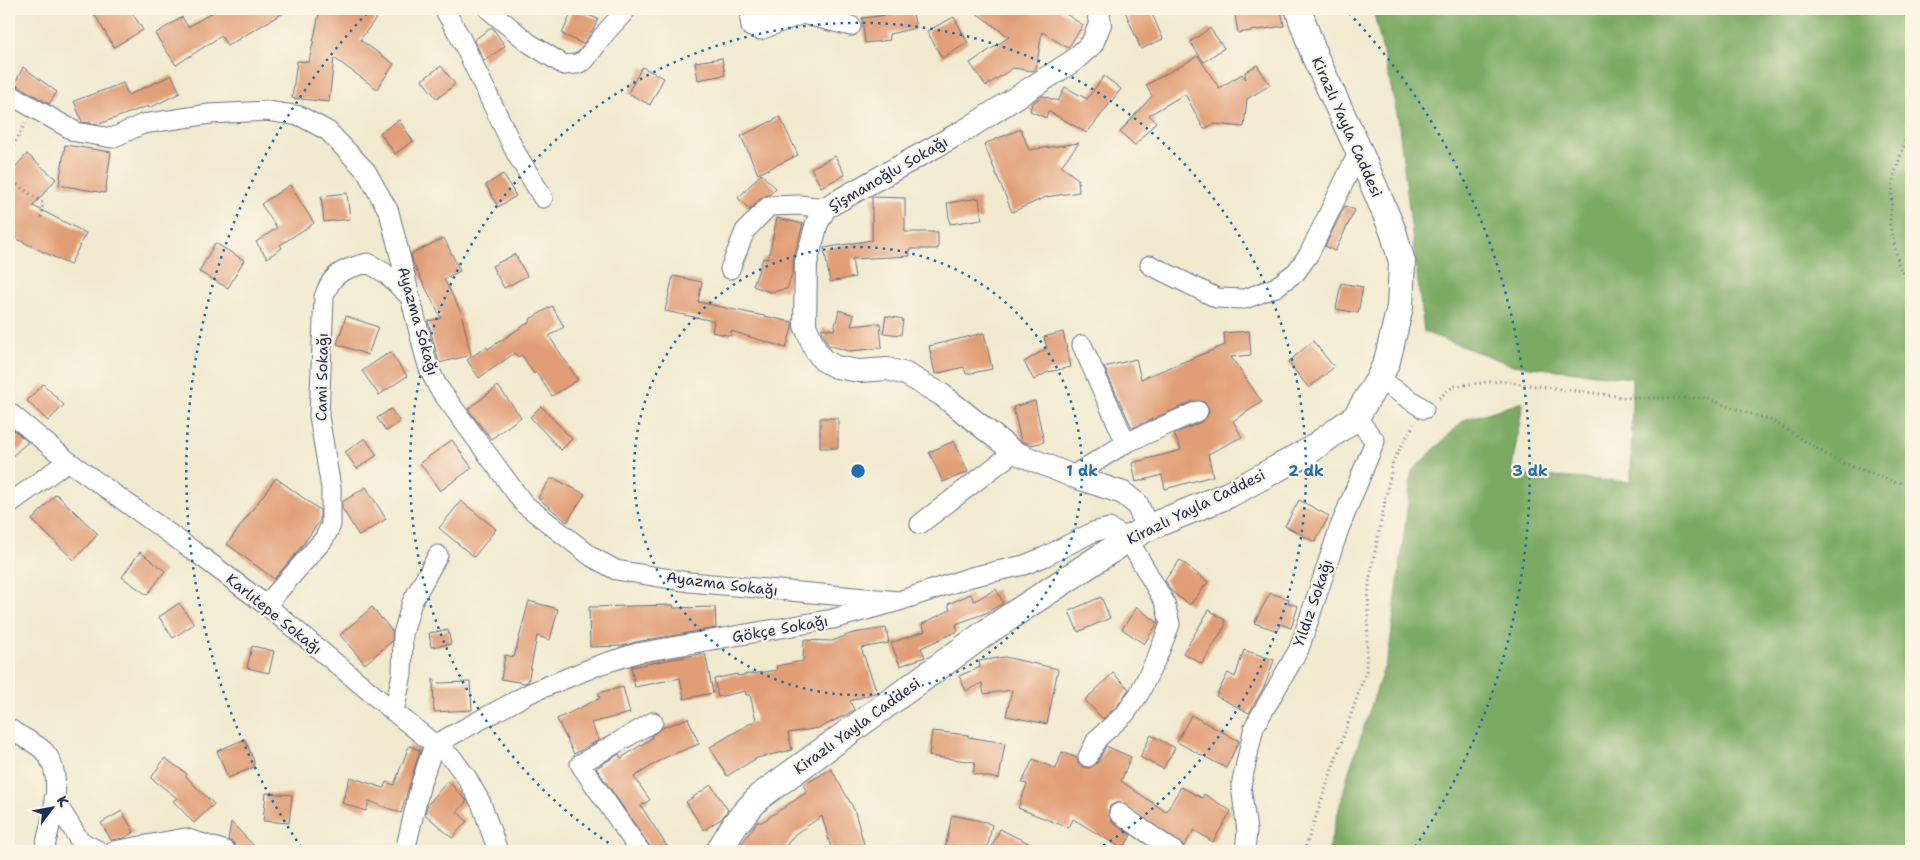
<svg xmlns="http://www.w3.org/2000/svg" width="1920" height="860" viewBox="0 0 1920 860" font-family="'Shantell Sans',sans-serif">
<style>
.forest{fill:#7caa63;stroke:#4c6c60}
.building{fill:#e19d74}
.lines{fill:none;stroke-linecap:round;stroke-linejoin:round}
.minor-casing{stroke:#667086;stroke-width:21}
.tertiary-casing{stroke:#667086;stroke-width:24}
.secondary-casing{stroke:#667086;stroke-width:28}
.path{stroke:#667086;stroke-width:3;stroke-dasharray:1 4;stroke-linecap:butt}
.minor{stroke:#fff;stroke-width:19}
.tertiary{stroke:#fff;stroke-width:22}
.secondary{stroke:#fff;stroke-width:26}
.ring{fill:none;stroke:#1f6fb2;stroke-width:2.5;stroke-dasharray:2.5 5}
.labels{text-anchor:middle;stroke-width:4.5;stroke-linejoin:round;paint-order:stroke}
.street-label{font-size:15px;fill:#1b2f5e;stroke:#fcf5e5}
.centre{fill:#1f6fb2;stroke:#fcf5e5;stroke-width:2.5}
.ring-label{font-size:15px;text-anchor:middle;font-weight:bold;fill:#1f6fb2;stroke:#fcf5e5;stroke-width:4.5;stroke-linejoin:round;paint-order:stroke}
</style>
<rect width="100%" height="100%" fill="#fcf5e5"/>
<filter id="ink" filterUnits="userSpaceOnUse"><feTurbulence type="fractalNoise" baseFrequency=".02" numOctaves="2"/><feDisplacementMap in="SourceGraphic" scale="10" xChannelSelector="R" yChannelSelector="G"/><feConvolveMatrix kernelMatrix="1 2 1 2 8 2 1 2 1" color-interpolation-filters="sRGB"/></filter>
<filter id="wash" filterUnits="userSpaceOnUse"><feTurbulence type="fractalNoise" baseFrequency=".0096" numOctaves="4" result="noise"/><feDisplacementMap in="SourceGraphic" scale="20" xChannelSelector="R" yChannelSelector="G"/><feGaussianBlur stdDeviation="1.12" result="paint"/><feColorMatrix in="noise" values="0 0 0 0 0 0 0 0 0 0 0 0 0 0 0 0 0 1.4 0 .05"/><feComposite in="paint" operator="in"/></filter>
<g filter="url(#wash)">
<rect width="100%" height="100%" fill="#f1eacf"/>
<path class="forest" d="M1373,9H1911V851H1328L1349,771L1389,653L1412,471L1464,420L1523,402L1511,474L1631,482L1632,378L1512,365L1424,332L1398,118Z"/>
<g id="blocks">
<path class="building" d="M91,9H130L143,30L114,47Z
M218,9H290L227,46L221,36L176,65L155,34L182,17L188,27Z
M320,9H383L360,40L394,64L377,89L334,58L329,102L292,98L297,61L309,62Z
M573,9L598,19L593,30L583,44L562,34Z
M895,9H912L916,28L889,34L890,40L865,43L862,18L896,14Z
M971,9H1058L1083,25L1068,48L1042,32L1036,69L1033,71L1013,68L986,86L970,63L1009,37Z
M1124,9H1150L1163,39L1141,49Z
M1234,9H1281L1284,26L1238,33Z
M954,17L968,43L942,58L927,31Z
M492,27L505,46L484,61L474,40Z
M1210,28L1224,48L1204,62L1190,42Z
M1198,56L1219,88L1242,74L1246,79L1245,72L1257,65L1270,85L1247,99L1244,127L1214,124L1204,129L1185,94L1149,115L1156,122L1135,145L1120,132L1152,96L1146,85Z
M722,58L725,75L698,80L695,62Z
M441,66L455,84L437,99L422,80Z
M23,67L57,92L49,104L15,84Z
M642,67L664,78L650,105L628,93Z
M172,75L180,93L149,108L148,106L99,124L82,122L74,101L123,83L128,95Z
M1104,76L1121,89L1087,133L1048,111L1046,118L1030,111L1032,103L1043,96L1058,101L1065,87L1087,99Z
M780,117L798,155L758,174L741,136Z
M399,120L413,141L395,154L380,133Z
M1021,129L1029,150L1079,143L1061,166L1078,179L1079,192L1046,197L1012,212L984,144Z
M65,145L111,152L105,193L59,185Z
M27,154L56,179L33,206L86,233L70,265L9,235V174Z
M835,156L845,175L821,187L811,168Z
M503,174L516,196L498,207L486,185Z
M761,174L776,188L769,195L761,198L750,210L738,198Z
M290,185L314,223L280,245L282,248L267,258L256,242L277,228L261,204Z
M347,193L350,219L324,222L321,196Z
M872,197L905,198V232H938V249H909L910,256L852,259L855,277L830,282L824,248L872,240Z
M979,198L982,219L950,224L947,203Z
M1345,206L1355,210L1335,251L1325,246Z
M777,218L803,224L793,260V271L787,289L770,292L753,286L763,258L768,259Z
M444,238L460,271L444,279L461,312L471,355L439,363L428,321L441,318L413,263L411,254Z
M215,243L244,260L228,288L199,272Z
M515,254L527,276L504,288L492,266Z
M673,276L702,282L698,302L792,322V328L786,348L731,331V336L712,332L714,321L665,311Z
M1341,283L1363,287L1358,313L1336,309Z
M552,306L564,327L549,336L578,380L552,396L536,372L534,374L522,355L518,357L515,353L479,378L467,360L486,347L488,349L531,321L530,319Z
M839,310L854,315L851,326L880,323L882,348L849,351L828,345L822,331V328L834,330Z
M346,316L378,327L368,355L337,344Z
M886,316L903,319L901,335L883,333Z
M1249,331L1251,355L1231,357L1262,402L1233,421L1242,437L1208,454L1213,476L1165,489L1162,475L1136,482L1132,463L1181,450L1174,434L1203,421L1209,413L1208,407L1204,402L1194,401L1132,428L1104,367L1136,359L1141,379L1225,345L1224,333Z
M1063,332L1071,367L1048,372L1034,380L1024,362L1047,348L1044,337Z
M984,333L992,369L966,374L964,367L935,374L929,346Z
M1313,341L1334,367L1309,388L1288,362Z
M390,352L407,376L379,395L362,371Z
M43,384L64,405L48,421L27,401Z
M498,386L521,417L491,439L468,409Z
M1035,401L1044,442L1031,445L1021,441L1013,407Z
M541,406L572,439L561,450L530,417Z
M391,409L400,422L386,431L377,418Z
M820,418H838V448H820Z
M9,426L28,442L9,459Z
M365,438L377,455L357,469L345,452Z
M452,440L472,468L440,491L420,463Z
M954,441L968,472L943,482L929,452Z
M276,478L320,510V521L295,555L274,579L227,544Z
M550,479H555L585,494L567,522L538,498Z
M366,487L386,519L359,536L342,508V502Z
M56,494L98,534L74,560L32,520Z
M1299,500L1329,516L1315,542L1285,526Z
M461,501L496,529L474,557L439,528Z
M140,552L165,571L147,595L122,577Z
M1180,560L1208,582L1190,605L1171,591L1165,580Z
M996,589L1003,603L986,613L956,624L958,631L921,648L925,657L900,666L891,643L925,631L922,624L950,610L948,604L971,594L974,601Z
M1270,593L1289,599L1288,603L1298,606L1291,628L1280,624L1278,631L1254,623Z
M1101,597L1110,618L1078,632L1069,611Z
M529,601L558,609L550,640L537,636L528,682L524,683L501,679L505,655L514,657Z
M179,603L194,624L173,638L159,617Z
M673,605L674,608L715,607L716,628L635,642L622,646L590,647L589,607Z
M372,607L392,631V641L365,664L340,635Z
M1137,607L1158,623L1144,644L1122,629Z
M1209,610L1225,620V626L1202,664L1183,653Z
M886,628L889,643L861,648L877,692L850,701L854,710L844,716L819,728L788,733L792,750L757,758L727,776L710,747L756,720L750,695H746L745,691L718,697L714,679L737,674V676L777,670L776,666L803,661L804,640L832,641L853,633Z
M448,630L451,644L431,647L429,633Z
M252,646L274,651L269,673L247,668Z
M1244,650L1274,660L1265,685L1249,713L1216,696L1228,673L1235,677Z
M705,653L713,693L684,699L680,678L635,687L631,667Z
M1005,657L1058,669L1047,724L1006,716L1012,690L984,694L982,683L966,691L959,676L980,667L979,661Z
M1113,673L1129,689L1117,706L1103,719L1085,700Z
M433,679L437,683L470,682L472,710L434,712Z
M623,687L630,713L591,723L599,740L574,754L557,719L600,698L598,693Z
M1191,715L1239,741L1226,768L1177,742Z
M688,718L699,744L664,758L634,777L650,800L641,806L670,851H651L649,845L596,768L619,754L621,758L652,738L651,736L662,728Z
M932,731L968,735V737L1005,743L999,779L973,774L975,762L929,756Z
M1151,735L1175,748L1163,769L1140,757Z
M245,739L254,761V767L228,778L217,751Z
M409,746L420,750L401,813L369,801L366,811L342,803L350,777L384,788L386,782L394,785Z
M1106,746L1131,757L1121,781L1166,812L1181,787L1202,798L1204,794L1231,811L1213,842L1194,830L1184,846L1120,802L1115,803L1110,806L1108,813L1112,822L1131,835L1123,849L1073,819L1069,828L1018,808L1027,784L1022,783L1033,759L1056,769L1062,752L1077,758L1078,763L1083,767L1089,768L1098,762Z
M165,758L187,774L186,776L195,786L214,804L194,823L173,801L177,798L151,778Z
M831,769L854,809L866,851H832L822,816L795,834L782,851H736L757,822H762L807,792L803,785Z
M448,781L467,801L457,812L467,821L452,838L425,814L428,804Z
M711,785L728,810L721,819L704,830L686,802Z
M266,793L292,795L289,823L263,821Z
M122,811L134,832L124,838L111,840L101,823Z
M952,815L986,822L992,825L987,851H957L945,849Z
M231,822L259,851L237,849L234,843L228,840Z
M1000,829L1016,837L1045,851H990Z"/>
</g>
</g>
<g filter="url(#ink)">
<use href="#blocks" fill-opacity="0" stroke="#667086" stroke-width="1"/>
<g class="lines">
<defs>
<path id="minor" d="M444,9L459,35L516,153L543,198
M488,9L529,43L564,65L577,64L585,60L606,32L627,9
M763,9L750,20L751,27L760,30L802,14L851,26
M9,94L76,132L112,138L143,124L210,114L267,111L300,116L328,131L366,171L389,212L424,352L429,369L438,387L524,504L592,557L616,570L689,582L899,601
M1150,265L1217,298L1245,299L1276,287L1296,272L1309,254L1359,151
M730,269L745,231L769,206L799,205L825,208
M1082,345L1126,443
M1379,379L1424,409
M9,412L68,461L198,554L266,605L394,712L453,759L467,778L481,803L498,851
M1072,476L1126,443L1198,411
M9,504L68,461
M920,524L1014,452
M266,605L324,539L331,525V488L319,416L324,297C332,272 344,269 368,263L385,273L409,296
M394,712L402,674L403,634L412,602L438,555
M9,728C19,737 34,741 44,751C67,776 50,823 44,851
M54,799L80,841L99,851
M1119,813L1174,851
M113,851L185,838L226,851
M405,851L421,783L434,745L530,693L599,665L637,653L833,619L899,601L971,577L1024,565L1044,557L1093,532L1109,528L1128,539L1165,603L1170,624L1158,655L1139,694L1125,714L1097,739L1088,757
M640,851L580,764L653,722
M1245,851L1247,831L1241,786L1254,727L1299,649L1339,529L1375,441L1356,417"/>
<path id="tertiary" d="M1098,9L1100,24L1092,44L1073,61L967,129L825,208L817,223L806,263L805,325L815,349L823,360L836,367L859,371L887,369L906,374L942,395L1014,452L1072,476L1123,493L1137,504L1147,528"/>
<path id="secondary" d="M719,851L736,823L759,797L988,631L1128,539L1147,528L1228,495L1309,451L1356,417L1379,379L1387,361L1400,307L1402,262L1393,231L1359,151L1315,57L1298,9"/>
</defs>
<use href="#minor" class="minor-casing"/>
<use href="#tertiary" class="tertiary-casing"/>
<use href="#secondary" class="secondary-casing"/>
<path class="path" d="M1911,122L1893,179L1890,225L1899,266L1911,288
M9,155L26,122
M9,179L43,203L41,220
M1439,398L1454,386L1499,381L1631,398H1704L1772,421L1834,459L1896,483L1911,481
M1304,851L1366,671L1369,582L1393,461L1414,424"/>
<use href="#minor" class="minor"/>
<use href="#tertiary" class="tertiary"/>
<use href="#secondary" class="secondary"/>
</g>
</g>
<g class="ring">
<circle cx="858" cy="471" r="224"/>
<path d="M621 851A448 448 0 1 1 1095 851"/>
<path d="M301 847A672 672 0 0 1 367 13M1349 13A672 672 0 0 1 1415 847"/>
</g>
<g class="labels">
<g class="street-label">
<text transform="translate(1347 127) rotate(66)" y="5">Kirazlı Yayla Caddesi</text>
<text transform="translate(888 174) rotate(-30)" y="5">Şişmanoğlu Sokağı</text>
<text transform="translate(418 321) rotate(74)" y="5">Ayazma Sokağı</text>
<text transform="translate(322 377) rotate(-89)" y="5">Cami Sokağı</text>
<text transform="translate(1196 507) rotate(-26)" y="5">Kirazlı Yayla Caddesi</text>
<text transform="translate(722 584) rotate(7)" y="5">Ayazma Sokağı</text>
<text transform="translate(1313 603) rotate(-71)" y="5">Yıldız Sokağı</text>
<text transform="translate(274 614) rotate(39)" y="5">Karlıtepe Sokağı</text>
<text transform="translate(780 629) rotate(-10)" y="5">Gökçe Sokağı</text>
<text transform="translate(857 726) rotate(-36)" y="5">Kirazlı Yayla Caddesi</text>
</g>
</g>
<circle cx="858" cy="471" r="8" class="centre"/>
<g class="ring-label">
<text x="1082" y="476">1 dk</text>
<text x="1306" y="476">2 dk</text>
<text x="1530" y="476">3 dk</text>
</g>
<rect width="1920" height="860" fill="none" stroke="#fcf5e5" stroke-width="30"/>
<g transform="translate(52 808) rotate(58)" stroke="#fcf5e5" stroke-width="4" paint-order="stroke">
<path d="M0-4L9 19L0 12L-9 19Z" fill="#1b2f5e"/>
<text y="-8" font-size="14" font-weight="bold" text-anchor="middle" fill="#1b2f5e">K</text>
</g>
</svg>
